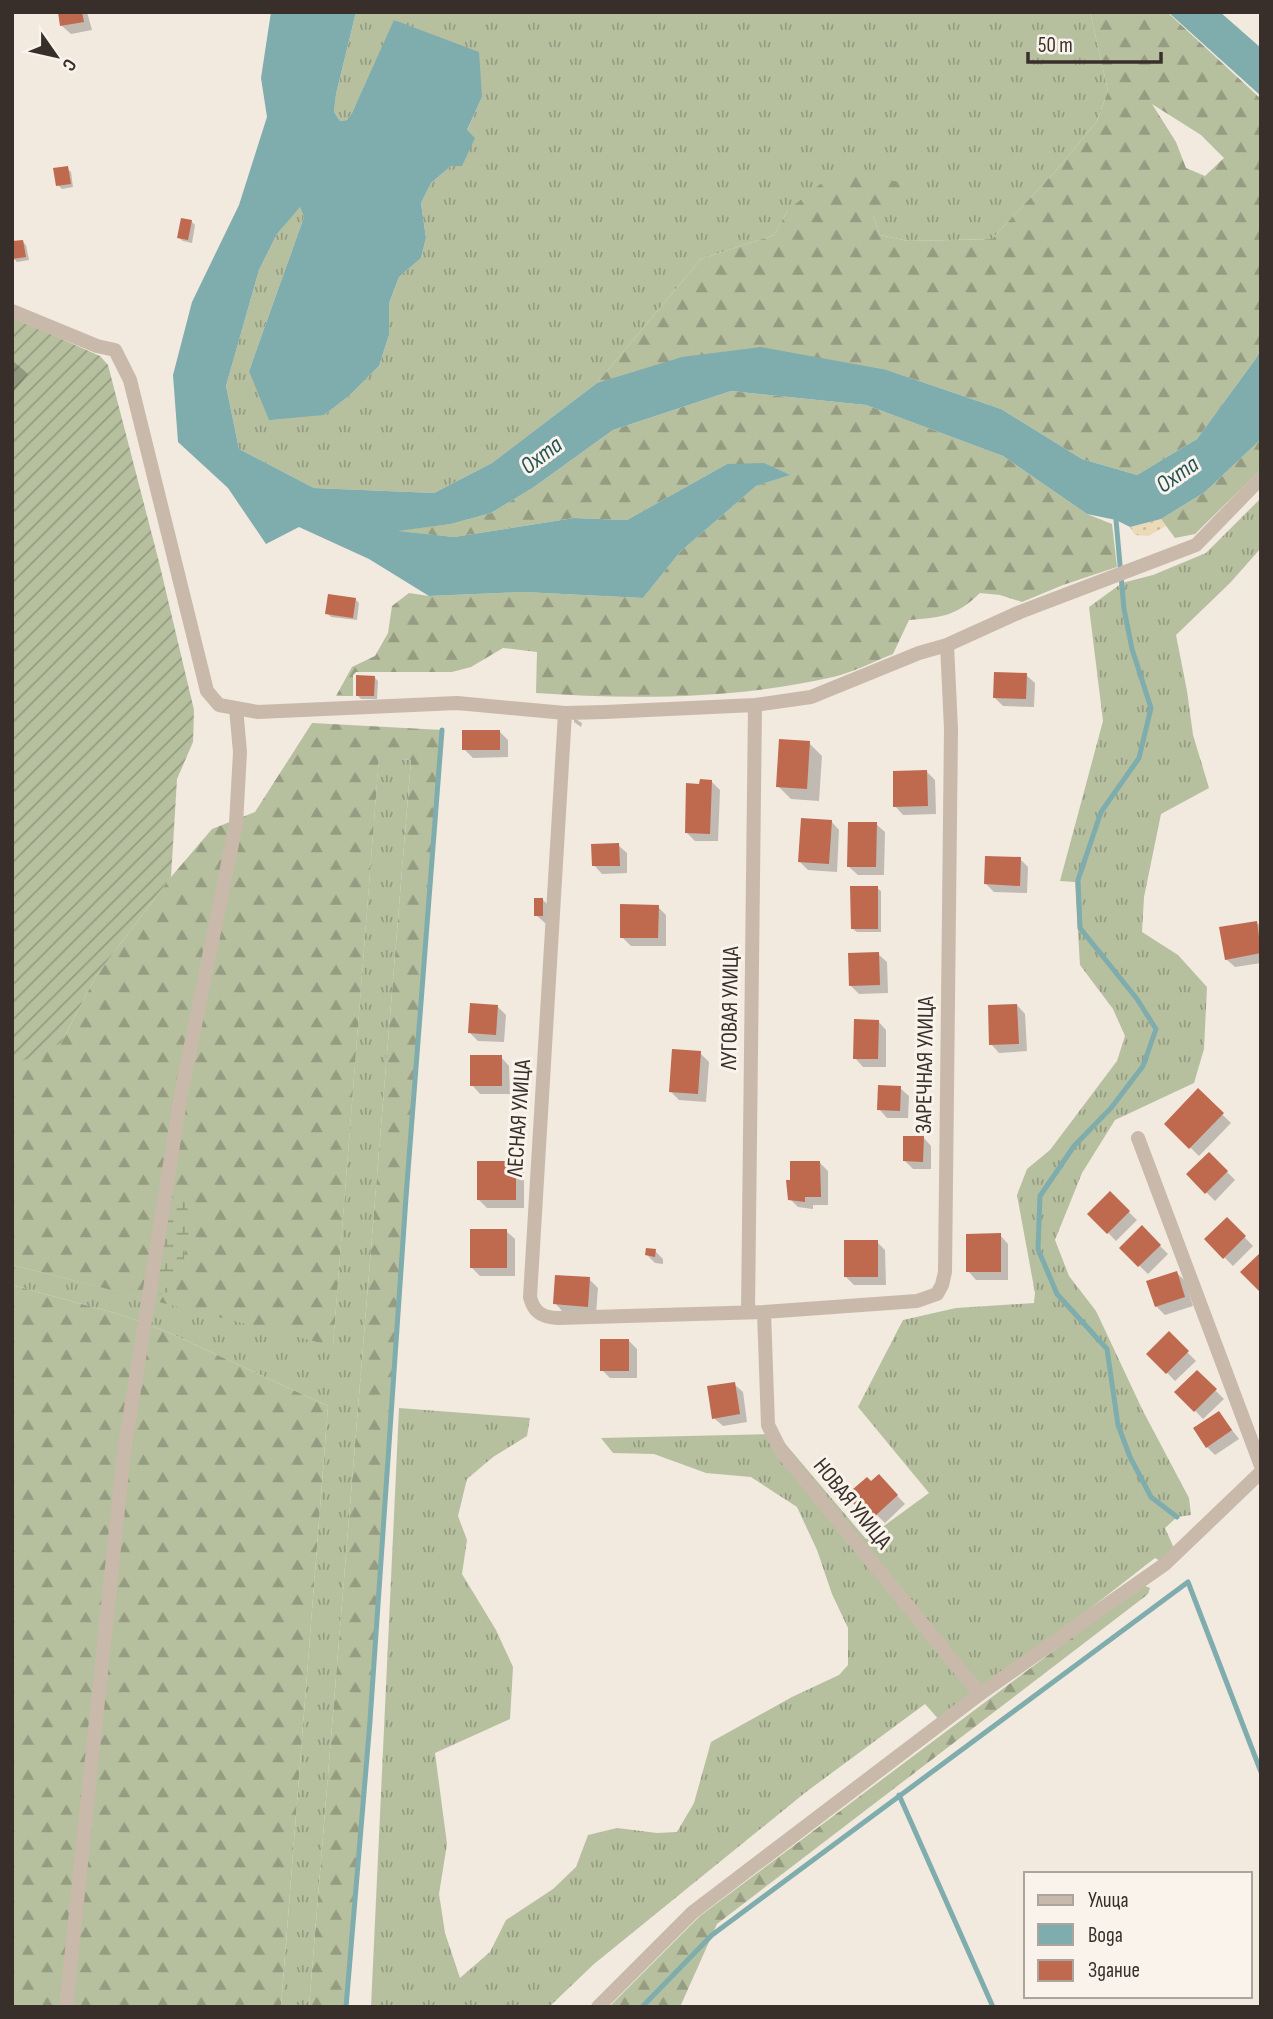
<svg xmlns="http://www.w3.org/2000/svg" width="1273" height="2019" viewBox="0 0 1273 2019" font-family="'Sofia Sans Condensed',sans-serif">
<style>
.grass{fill:url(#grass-tufts)}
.forest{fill:url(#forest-firs);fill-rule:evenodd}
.wetland{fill:url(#wetland-marsh)}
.sand{fill:url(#sand-dots)}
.garden{fill:url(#garden-furrows)}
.water{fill:#7facad}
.shadow{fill:#0003}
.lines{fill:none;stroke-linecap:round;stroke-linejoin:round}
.stream{stroke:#7facad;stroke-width:5}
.building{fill:#bf694f}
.minor{stroke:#c9b9ab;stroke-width:14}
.labels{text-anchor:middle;stroke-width:6;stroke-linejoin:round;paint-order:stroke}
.street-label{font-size:23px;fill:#382e2a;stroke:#f9f3eb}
.water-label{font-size:24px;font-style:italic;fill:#225457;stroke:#f9f3eb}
</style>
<defs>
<pattern id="grass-tufts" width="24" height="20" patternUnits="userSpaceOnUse" patternTransform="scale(1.75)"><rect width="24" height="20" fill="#b6c09f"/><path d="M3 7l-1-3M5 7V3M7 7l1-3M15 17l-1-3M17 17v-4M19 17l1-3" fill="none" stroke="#959c82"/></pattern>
<pattern id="forest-firs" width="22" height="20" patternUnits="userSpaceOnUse" patternTransform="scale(1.75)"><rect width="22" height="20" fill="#b6c09f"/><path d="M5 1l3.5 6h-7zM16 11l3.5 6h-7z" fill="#959c82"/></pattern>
<pattern id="wetland-marsh" width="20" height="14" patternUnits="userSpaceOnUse" patternTransform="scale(1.75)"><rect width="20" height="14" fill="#b6c09f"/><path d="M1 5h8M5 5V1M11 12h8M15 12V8" fill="none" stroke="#959c82"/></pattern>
<pattern id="sand-dots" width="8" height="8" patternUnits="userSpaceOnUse" patternTransform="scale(1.75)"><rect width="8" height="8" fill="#ebd9b8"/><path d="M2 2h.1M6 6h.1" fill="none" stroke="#cabb9e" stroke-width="1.8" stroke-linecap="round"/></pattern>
<pattern id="garden-furrows" width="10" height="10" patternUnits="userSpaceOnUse" patternTransform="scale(1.75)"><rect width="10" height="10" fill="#b6c09f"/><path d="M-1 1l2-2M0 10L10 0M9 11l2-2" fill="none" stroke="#959c82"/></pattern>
</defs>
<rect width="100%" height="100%" fill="#f2e9df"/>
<path class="grass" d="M356,12H1090L1108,91L1097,121L1060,166L992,239L908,241L880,235L873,216L788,210L774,235L701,259L597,383L492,463L434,493L314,488L239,449L226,386L259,270L277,234L300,206L304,217L249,371L324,415L349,396L379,366L389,335V303L399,277L421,258L426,238L421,203L431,183L451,166L482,97L395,20L352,113L347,120L340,121L334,112L336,94Z
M1260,499L1261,548L1230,583L1176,635L1187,691L1193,735L1209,788L1161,814L1144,897L1142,932L1178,955L1207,987L1204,1049L1194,1083L1115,1120L1082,1173L1055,1240L1069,1276L1096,1311L1143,1411L1189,1498L1191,1515L1177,1517L1165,1528L1176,1553L1165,1564L1155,1558L980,1694L941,1722L925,1704L806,1792L594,1964L549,2007H371L399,1408L530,1418L527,1436L493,1457L467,1479L458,1516L467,1540L462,1574L496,1630L513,1667L510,1719L435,1753L447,1844L439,1894L445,1933L460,1978L490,1952L506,1920L553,1889L576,1867L588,1835L617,1828L657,1833L677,1832L694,1803L711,1742L792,1697L839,1675L848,1665V1628L832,1594L817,1550L797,1507L751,1477L706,1473L654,1454L613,1453L601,1438L777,1434L866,1539L929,1493L858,1407L903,1320L956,1308L1034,1303L1035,1293L1017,1195L1027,1169L1050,1150L1117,1061L1125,1036L1113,1009L1080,965L1075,882L1060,881L1103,721L1089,607L1122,583L1153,575L1206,553Z
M379,757L411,760L309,2007H281L328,1406L165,1331L122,1315L12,1285V1265L333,1345Z"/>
<path class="forest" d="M1090,12H1167L1261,99V347L1257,357L1197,439L1137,475L1082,459L1001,409L887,370L597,383L701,259L774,235L788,210L838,170L899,182L903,202L873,216L880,235L908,241L992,239L1060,166L1097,121L1108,91ZM1152,104L1201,135L1224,158L1205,176L1186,168L1176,142Z
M731,391L866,405L1003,456L1087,514L1112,524L1117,567L1063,585L1022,602L1000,595L980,593C955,617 942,617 909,620L893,654C873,662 853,672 833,677C737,699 633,700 536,693L537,652L503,648L471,667L452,672H356L353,675V696H336L352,667L375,656L388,633L392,606L409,593L429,596L524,592L643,598L680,552L756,486L789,475L727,464L627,520L574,518L454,537L394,531L451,524L491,513L534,487L613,430Z
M1261,439V469L1195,534L1175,538L1161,519L1205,492Z
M312,723L442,730L406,1197L370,1721L346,2007H309L411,760L379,758L333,1346L12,1265V1063L61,1043L96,976L171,877L212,829L255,812Z
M12,1285L122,1315L165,1331L328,1406L281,2007H12Z
M1145,1586L1150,1588L1148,1594L1143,1598L717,1924L680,2007H609L700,1916L1136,1589Z"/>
<path class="wetland" d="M179,1189L187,1202L189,1230L181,1275L170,1291L159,1295L155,1278L168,1202Z"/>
<path class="sand" d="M1161,519L1166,526L1148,536L1135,535L1130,527Z"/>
<path class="garden" d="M12,317L100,356L108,365L159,562L194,710L193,742L177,779L171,877L96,976L61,1043L12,1066Z"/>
<path class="water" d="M271,12H356L336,94L334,112L340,121L347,120L352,113L394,20L479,52L482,97L467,130L475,138L462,166H451L431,183L421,203L426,238L421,258L399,277L389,303V335L379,366L349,396L324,415L269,420L249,371L304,217L300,207L277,234L259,270L226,386L239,449L314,488L434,493L492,463L597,383L682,357L761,347L887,370L1001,409L1082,459L1137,475L1197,439L1257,357L1261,348V439L1205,492L1161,519L1130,527L1116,520L1087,514L1003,456L866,405L731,391L613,430L534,487L491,513L451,524L398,531L454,537L574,518L627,520L727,464L764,463L790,475L756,486L680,552L643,598L524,592L429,596L369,559L299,527L266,544L228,488L178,442L173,375L192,302L239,205L267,117L261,78Z
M1168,12H1220L1261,48V96Z"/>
<path class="shadow" d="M60,12H87L92,30L71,34L62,26Z
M67,168L71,172L73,187L62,189L58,185Z
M191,221L195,225L192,243L183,241L179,238Z
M23,242L26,245L29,260L17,262L13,258Z
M12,360L28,374L14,391L12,390Z
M355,599L359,603L357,620L331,617L327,613Z
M1026,675L1035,683L1034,707L1003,706L995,698Z
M374,677L378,681L377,699H361L357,695Z
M574,718L582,723L581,727L574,722Z
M499,731L508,740V757L473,758L464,749Z
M809,743L822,756L819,801L791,799L778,786Z
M927,772L935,780L936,814L903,815L895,806Z
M711,781L720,790L718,841H695L686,832L701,786Z
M831,821L839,830L837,872L808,870L800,862Z
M876,824L885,832L884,875H858L849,867Z
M618,845L627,853V873L602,874L594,865Z
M1020,859L1028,867L1027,893L994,892L985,883Z
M877,888L881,891V932H857L853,929Z
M543,900L551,908V923H545L536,915Z
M658,907L666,915V946H631L622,937Z
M1257,923L1261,927V963L1235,967L1226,959Z
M878,954L887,962L888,993L859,994L851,986Z
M1017,1005L1025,1014L1027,1051L999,1053L991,1044Z
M497,1006L506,1015L504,1042L478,1041L469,1032Z
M878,1021L886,1030V1067H863L855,1058Z
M700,1053L709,1062L706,1102L679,1100L671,1092Z
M501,1057L509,1066L510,1094H480L472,1085Z
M900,1088L909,1096L908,1118H887L879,1109Z
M1198,1091L1231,1123L1199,1156L1166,1124Z
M923,1137L931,1146V1169H913L905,1161Z
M1209,1154L1235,1180L1215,1201L1188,1174Z
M516,1163L524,1171V1208H487L479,1200Z
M820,1163L828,1171V1205H813V1209L798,1207L790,1199Z
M1110,1194L1137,1220L1116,1241L1090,1214Z
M1227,1219L1253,1246L1233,1266L1206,1239Z
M1142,1228L1168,1254L1148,1274L1121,1248Z
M506,1231L515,1239V1276H480L472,1268Z
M1000,1235L1008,1244V1280H976L968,1271Z
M877,1242L885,1250L886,1285H854L845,1276Z
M655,1251L663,1259V1264L655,1263L647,1255Z
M1177,1273L1185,1281L1193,1306L1165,1315L1156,1306Z
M589,1279L598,1288L596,1314L563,1312L555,1303Z
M1169,1334L1196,1361L1175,1381L1149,1354Z
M629,1341L637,1349V1378H610L602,1370Z
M1197,1372L1224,1399L1203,1419L1177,1392Z
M734,1384L743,1392L747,1422L723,1426L714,1418Z
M1219,1413L1239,1439L1215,1455L1207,1447Z
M871,1484L887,1485L905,1504L885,1523L877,1515L871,1520L863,1511Z"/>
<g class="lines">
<path class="stream" d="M1116,520L1124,609L1132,649L1151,708L1139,758L1101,812L1078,880L1080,928L1137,999L1156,1029L1143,1066L1111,1108L1074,1146L1040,1196L1038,1249L1057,1294L1107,1349L1118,1425L1130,1457L1151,1497L1177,1517
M899,1795L993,2007
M346,2007L370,1721L406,1197L442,730
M642,2007L712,1935L1188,1582L1261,1772"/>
</g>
<path class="building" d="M58,12H82L84,22L60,26Z
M68,166L71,184L56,186L53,168Z
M181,218L192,220L188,240L177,238Z
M23,240L26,257L12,259V241Z
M328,594L356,598L353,618L325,614Z
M994,672L1027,673L1026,699L993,698Z
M356,675L375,676L374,696H356Z
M462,730H500V750H462Z
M779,739L810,741L807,789L776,787Z
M927,770L928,806L893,807V771Z
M700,779L712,780L710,834L685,833L686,783L699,784Z
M801,818L832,820L829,864L798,862Z
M848,822H877L876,867H847Z
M619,843L620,866H592L591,844Z
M985,856L1021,857L1020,886L984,884Z
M850,886H878V929H851Z
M534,898H543V916H534Z
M620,904L659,905L658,938H620Z
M1257,921L1261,953L1225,960L1219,927Z
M879,952L880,985L849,986L848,953Z
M470,1003L498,1005L496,1035L468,1033Z
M1017,1004L1019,1044L989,1045L988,1005Z
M854,1019L879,1020L878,1059H853Z
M672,1049L701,1051L698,1094L669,1092Z
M470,1055H502V1086H470Z
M878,1085L901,1086L900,1111L877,1110Z
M1198,1088L1224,1113L1189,1149L1164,1124Z
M903,1136H924L923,1162L903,1161Z
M1209,1152L1228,1171L1205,1194L1186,1174Z
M477,1161H516V1200H477Z
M790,1161H820L821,1197H805V1202L788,1200L786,1180H790Z
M1110,1191L1130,1211L1107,1234L1087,1214Z
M1227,1217L1246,1236L1223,1259L1204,1239Z
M1142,1225L1161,1245L1138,1267L1119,1248Z
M470,1229H507V1268H470Z
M1001,1233V1272H966V1234Z
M844,1240H878V1277H844Z
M646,1248L656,1249L655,1257L645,1255Z
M1261,1252V1293L1240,1272Z
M1177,1271L1185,1297L1155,1307L1146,1281Z
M555,1275L590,1277L588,1307L553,1304Z
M1169,1331L1189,1351L1166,1374L1146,1354Z
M600,1339H629V1371H600Z
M1197,1370L1217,1389L1194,1412L1174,1392Z
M735,1382L740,1414L712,1419L707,1386Z
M1219,1411L1232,1430L1206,1448L1193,1428Z
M879,1474L898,1495L875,1516L868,1507L862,1513L846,1495L867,1477L871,1481Z"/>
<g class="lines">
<path class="minor" d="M12,311L97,346L115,350L130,380L207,691L219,705L258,712L457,703L565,713L605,712L755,705L811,697L919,653L947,645L1020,612L1196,545L1261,478
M565,713L530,1297C534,1313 542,1317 558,1318L764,1312L917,1301L937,1294L942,1285L945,1272L951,729L947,645
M1138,1138L1261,1466
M748,1311L755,705
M764,1312L768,1425L781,1451L980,1694
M66,2007L124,1452L182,1089L236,824L240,752L236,708
M598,2007L693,1912L980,1694L1165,1564L1261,1472"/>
</g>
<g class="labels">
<g class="street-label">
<text transform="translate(729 1008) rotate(-89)" y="8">ЛУГОВАЯ УЛИЦА</text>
<text transform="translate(924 1065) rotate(-89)" y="8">ЗАРЕЧНАЯ УЛИЦА</text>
<text transform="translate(518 1118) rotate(-86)" y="8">ЛЕСНАЯ УЛИЦА</text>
<text transform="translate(853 1503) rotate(51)" y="8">НОВАЯ УЛИЦА</text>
</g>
<g class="water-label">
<text transform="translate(541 455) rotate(-37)" y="8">Охта</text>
<text transform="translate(1177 474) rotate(-35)" y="8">Охта</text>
</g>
</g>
<rect width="1273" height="2019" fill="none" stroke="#382e2a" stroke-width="28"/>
<rect x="1024" y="1872" width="228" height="126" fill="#f9f3eb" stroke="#aca49e" stroke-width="2"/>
<rect x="1038" y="1895" width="35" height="10" fill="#c9b9ab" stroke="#aca49e" stroke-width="2"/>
<text x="1088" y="1907" font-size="21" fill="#382e2a">Улица</text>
<rect x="1038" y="1924" width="35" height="21" fill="#7facad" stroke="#aca49e" stroke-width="2"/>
<text x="1088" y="1942" font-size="21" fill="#382e2a">Вода</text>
<rect x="1038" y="1960" width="35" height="21" fill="#bf694f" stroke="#aca49e" stroke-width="2"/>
<text x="1088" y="1977" font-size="21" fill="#382e2a">Здание</text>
<g transform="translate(56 56) rotate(124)" stroke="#f9f3eb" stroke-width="5" paint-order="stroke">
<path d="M0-5L12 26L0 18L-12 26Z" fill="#382e2a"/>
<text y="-10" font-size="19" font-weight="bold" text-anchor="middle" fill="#382e2a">С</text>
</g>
<path d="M1028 52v10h133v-10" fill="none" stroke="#382e2a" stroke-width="3.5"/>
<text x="1038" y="52" font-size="21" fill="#382e2a" stroke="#f9f3eb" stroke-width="5" paint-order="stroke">50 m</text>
</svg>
